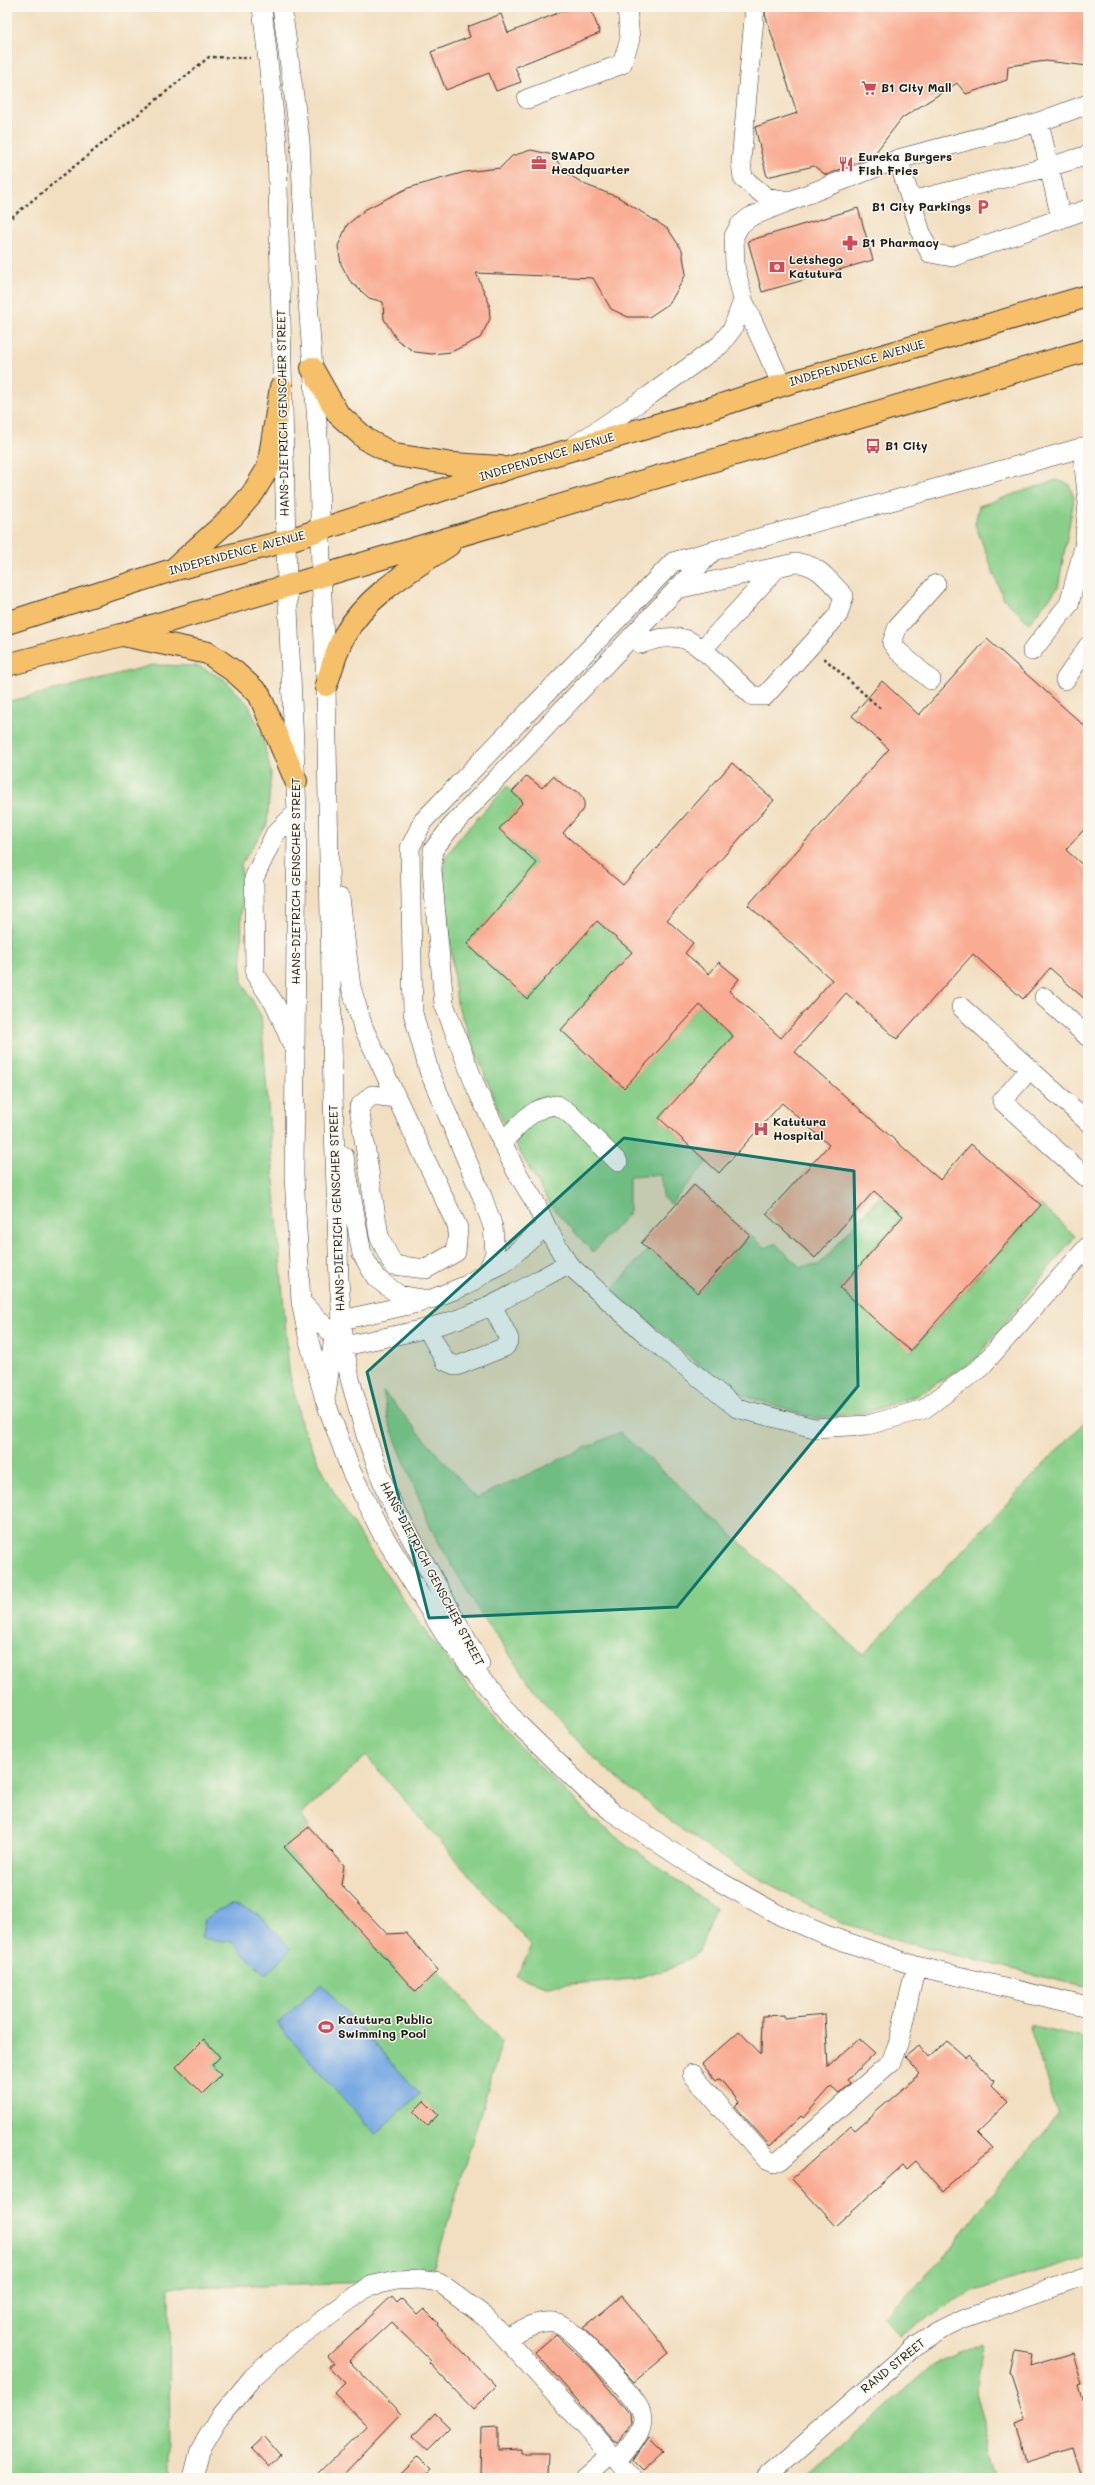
<svg xmlns="http://www.w3.org/2000/svg" width="1095" height="2485" viewBox="0 0 1095 2485" font-family="Mali,sans-serif">
<style>
.green{fill:#89cf8a;stroke:#527653}
.water{fill:#78a9e3;stroke:#4a6280}
.building{fill:#f9ac93}
.lines{fill:none;stroke-linecap:round;stroke-linejoin:round}
.minor-casing{stroke:#3c3935;stroke-width:20}
.major-casing{stroke:#3c3935;stroke-width:24}
.path{stroke:#3c3935;stroke-width:2.5;stroke-dasharray:3 3;stroke-linecap:butt}
.minor{stroke:#fff;stroke-width:19}
.major{stroke:#f6c06b;stroke-width:22}
.marked{fill:#0f766e;fill-opacity:0.2;stroke:#0f766e;stroke-width:3;stroke-linejoin:round}
.labels{text-anchor:middle;stroke-width:3;stroke-linejoin:round;paint-order:stroke}
.poi-label{font-size:12px;font-weight:bold;fill:#1c1c1c;stroke:#fbf7ec;text-anchor:start}
.street-label{font-size:12px;fill:#1c1c1c;stroke:#fbf7ec}
</style>
<rect width="100%" height="100%" fill="#fbf7ec"/>
<filter id="ink" filterUnits="userSpaceOnUse"><feTurbulence type="fractalNoise" baseFrequency=".025" numOctaves="2"/><feDisplacementMap in="SourceGraphic" scale="8" xChannelSelector="R" yChannelSelector="G"/><feConvolveMatrix kernelMatrix="1 2 1 2 8 2 1 2 1" color-interpolation-filters="sRGB"/></filter>
<filter id="wash" filterUnits="userSpaceOnUse"><feTurbulence type="fractalNoise" baseFrequency=".012" numOctaves="4" result="noise"/><feDisplacementMap in="SourceGraphic" scale="16" xChannelSelector="R" yChannelSelector="G"/><feGaussianBlur stdDeviation="0.9" result="paint"/><feColorMatrix in="noise" values="0 0 0 0 0 0 0 0 0 0 0 0 0 0 0 0 0 1.4 0 .05"/><feComposite in="paint" operator="in"/></filter>
<g filter="url(#wash)">
<rect width="100%" height="100%" fill="#f2dfc1"/>
<path class="green" d="M1056,480L1069,484L1074,498L1058,588L1029,623L1003,598L975,524L979,506Z
M153,665L198,666L224,679L249,705L262,735L271,773L267,825L241,864L242,982L261,1016L289,1371L302,1427L331,1487L358,1533L424,1630L507,1734L595,1821L715,1908L699,1952L679,1965L634,1979L546,1986L516,1976L532,1947L366,1756L301,1815L309,1827L284,1847L416,1992L438,1970L502,2042L430,2281L169,2287L170,2478H7V702Z
M507,786L523,802L499,829L537,863L467,944L527,999L597,921L632,952L561,1030L624,1087L700,1005L733,1036L659,1118L707,1162L671,1204L663,1198L661,1175L629,1177V1213L593,1252L550,1205L504,1124L457,1004L443,879L446,857L460,837Z
M880,1196L903,1216L840,1288L911,1351L1041,1205L1075,1236L975,1360L918,1395L865,1413L816,1418L748,1397L710,1374L612,1290L648,1249L698,1293L750,1235L766,1248L775,1243L800,1267L819,1265Z
M383,1391L476,1498L620,1432L863,1655L1088,1418V1988L899,1941L840,1922L738,1867L671,1822L617,1778L579,1744L535,1691L477,1608L431,1529L389,1423Z
M1029,2025L1088,2038V2256L971,2292L900,2335L883,2318L946,2255L990,2196L1058,2115Z
M983,2343L976,2393L1000,2478H805L934,2364Z"/>
<path class="water" d="M231,1905C258,1906 273,1931 291,1949L266,1975L232,1942L201,1938L205,1919L218,1910Z
M321,1984L420,2094L375,2134L277,2024Z"/>
<g id="blocks">
<path class="building" d="M573,7H590L600,33L515,67L521,82L496,91L489,73L446,90L431,52L470,37L467,27L501,14L508,33Z
M774,7H1088V66L1046,61L1008,66L1007,80L966,94L957,83L902,118L872,157L826,175L814,166L767,177L755,127L797,113L765,14L766,9Z
M531,150L553,155L565,172L586,185L618,197L668,229L682,250L686,274L670,303L649,317H628L611,309L593,278L476,273L489,303L490,319L480,338L451,352L432,354L415,352L397,340L384,319L383,302L369,298L350,281L341,264L338,246L347,225L366,209L408,188L465,172L500,168L512,156Z
M858,208L873,260L762,292L748,241Z
M987,639L1088,729V825L1066,850L1088,870V1002L1050,968L1023,999L973,954L897,1039L846,993L795,1052L940,1180L971,1144L1041,1205L910,1351L840,1288L903,1216L874,1191L815,1258L766,1214L829,1145L782,1103L719,1173L659,1118L733,1036L700,1005L624,1088L561,1030L632,952L597,921L527,999L467,944L537,863L499,829L523,802L512,792L527,776L542,788L553,776L567,788L577,791L584,799V809L563,833L623,885L732,763L774,800L667,920L693,943L685,953L709,974L719,962L739,979L729,991L781,1038L832,980L748,905L889,749L852,716L882,681L919,715Z
M694,1185L750,1235L698,1293L641,1243Z
M309,1827L344,1865L341,1885L387,1934L406,1933L438,1970L416,1992L284,1847Z
M825,2014L828,2067L859,2039L875,2053L848,2079L851,2083L839,2094L831,2087L803,2118L801,2116L770,2146L735,2106L739,2102L720,2079L716,2080L702,2064L739,2031L761,2054L762,2016L784,2015V2018Z
M204,2039L220,2057L212,2065L221,2075L202,2094L176,2067Z
M947,2041L965,2057L969,2054L994,2081L991,2085L1008,2102L977,2132L993,2148L943,2192L916,2161L907,2169L903,2165L835,2226L792,2179L851,2126L855,2130L920,2074L905,2057L918,2046L928,2058Z
M424,2101L438,2115L427,2126L413,2112Z
M392,2296L397,2302L401,2298L417,2315L424,2309L438,2323L437,2325L496,2386L473,2409L429,2363L431,2361L391,2322L349,2361L401,2414L340,2478H314L367,2426L335,2393L345,2383L329,2367L334,2363L328,2356Z
M622,2296L669,2353L634,2382L583,2328Z
M556,2334L592,2368L629,2413L630,2423L618,2443L613,2441L535,2352Z
M1015,2351L1032,2354L1030,2366L1073,2353L1082,2385L1079,2386L1088,2417V2478H1082L1073,2448L1025,2462L1014,2422L1025,2418L1010,2373Z
M435,2413L450,2428L427,2451L412,2437Z
M498,2427V2450L521,2449V2453H548L547,2478H480L481,2428Z
M264,2436L280,2455L268,2466L251,2448Z
M649,2436L664,2451L643,2470L633,2460Z
M417,2457L430,2470L422,2478H396Z"/>
</g>
</g>
<g filter="url(#ink)">
<use href="#blocks" fill-opacity="0" stroke="#3c3935" stroke-width="1"/>
<g class="lines">
<defs>
<path id="minor" d="M262,7L277,142L287,585L297,812L294,1175L301,1302L309,1341L325,1400L351,1471L380,1530L445,1635L518,1724L587,1791L611,1811L699,1870L781,1916L826,1935L916,1966L1088,2007
M282,7L300,141L307,288L319,450L321,576L326,685L333,1096L339,1281L344,1346L350,1379L366,1436L387,1494L480,1664
M755,7L741,162L743,178L766,197L790,201
M527,99L622,64L630,39L627,7
M1039,122L1061,219
M898,159L922,236L930,253L952,257L1088,209
M911,201L1049,167L1088,155
M782,385L743,300L735,266L734,236L740,225L750,217L790,201L898,159L1039,122L1088,104
M574,446L650,395L720,345L733,328L743,300
M711,553L451,827L433,850L432,870L444,1004L477,1090L516,1171L535,1202L546,1226L568,1264L649,1337L737,1408L814,1428L868,1425L924,1409L981,1367L1088,1246
M641,644C654,639 670,635 684,639C701,643 738,683 753,696H765L838,615L844,596C829,581 818,563 795,563L677,589
M702,650L777,568
M1032,651L1069,604L1084,547L1088,503L1082,447
M931,680L898,651L892,643L898,626L936,584
M1065,680L1088,646
M340,898L351,987L363,1027L458,1228L456,1252L426,1269L393,1265L379,1236L359,1107L372,1095L396,1098
M1044,997L1088,1037
M961,1007L1088,1122
M292,1044L276,1006L255,974L254,878L275,834L297,812
M1030,1069L1002,1101L1088,1179
M502,1143C519,1125 531,1107 557,1105L569,1113L618,1162
M344,1156L362,1254L376,1278L399,1295L429,1300L467,1285L488,1271L495,1253L493,1227L482,1196L429,1071L413,1013L410,848L423,821L673,562L1088,446
M488,1271L506,1261L546,1226
M301,1302L344,1346C386,1337 430,1330 469,1315C504,1302 535,1281 568,1264
M427,1328L445,1361L457,1366L505,1347L509,1339L492,1305
M326,1395L334,1336L342,1320L422,1302
M692,2074L767,2160L774,2163L780,2160L891,2062L899,2041L916,1966
M506,2338C522,2330 539,2318 558,2323C572,2327 629,2391 638,2406C640,2409 642,2416 642,2420C641,2435 626,2450 617,2462
M193,2478L200,2450L219,2418L253,2377L295,2340L369,2286L397,2280L420,2279L439,2282L486,2317L632,2478
M584,2478L611,2454
M766,2478L914,2347L944,2328L963,2319L1088,2275"/>
<path id="major" d="M312,368L338,414L367,440L395,455L453,464L500,467
M175,568L233,516L253,493L268,468L281,387
M7,623L172,570L286,541L512,467L694,414L782,385L1088,296
M123,635L208,653L235,672L259,694L296,781
M7,665L121,635L1088,350
M326,685C332,669 336,650 344,636C367,595 411,570 449,545"/>
</defs>
<use href="#minor" class="minor-casing"/>
<use href="#major" class="major-casing"/>
<path class="path" d="M7,221L209,57L250,58
M824,658L882,710"/>
<use href="#minor" class="minor"/>
<use href="#major" class="major"/>
</g>
</g>
<path class="marked" d="M624,1138L854,1171L858,1386L677,1607L429,1618L367,1372Z"/>
<defs>
<symbol id="supermarket-bare" viewBox="-9 -9 18 18"><path d="M-6-5.5h2.5l.6 2H6L4.5 2H-2.5L-4.4-4H-6ZM-1.5 3.2a1.3 1.3 0 1 0 .1 0ZM3 3.2a1.3 1.3 0 1 0 .1 0Z" fill="#d1495b" stroke="#fbf7ec" stroke-width="2.5" paint-order="stroke"/></symbol>
<symbol id="office-bare" viewBox="-9 -9 18 18"><path d="M-6-3h4V-5.5h4V-3h4V5H-6ZM-1-4.5V-3h2v-1.5ZM-6 0V1H6V0Z" fill="#d1495b" stroke="#fbf7ec" stroke-width="2.5" paint-order="stroke"/></symbol>
<symbol id="restaurant-bare" viewBox="-9 -9 18 18"><path d="M-5-6h1v4h1v-4h1v4h1v-4h1v5L-1.5 .5V6h-2V.5L-5-1ZM5-6V6H3V1.5H1.5Q1.5-4 5-6Z" fill="#d1495b" stroke="#fbf7ec" stroke-width="2.5" paint-order="stroke"/></symbol>
<symbol id="parking-bare" viewBox="-9 -9 18 18"><path d="M-3.5-5.5H1a3.5 3.5 0 0 1 0 7H-1V5.5H-3.5ZM-1-3.4V-.6H.8a1.4 1.4 0 0 0 0-2.8Z" fill="#d1495b" stroke="#fbf7ec" stroke-width="2.5" paint-order="stroke"/></symbol>
<symbol id="pharmacy-bare" viewBox="-9 -9 18 18"><path d="M-2-6h4v4h4v4h-4v4h-4v-4h-4v-4h4Z" fill="#d1495b" stroke="#fbf7ec" stroke-width="2.5" paint-order="stroke"/></symbol>
<symbol id="bank-bare" viewBox="-9 -9 18 18"><path d="M-6-4H6V4H-6ZM0-2.3a2.3 2.3 0 1 0 0 4.6a2.3 2.3 0 1 0 0-4.6Z" fill="#d1495b" stroke="#fbf7ec" stroke-width="2.5" paint-order="stroke"/></symbol>
<symbol id="bus-bare" viewBox="-9 -9 18 18"><path d="M-5-6H5V4H4V6H2V4H-2V6H-4V4H-5ZM-3.5-4V0h7V-4ZM-3.5 1.2v1.5H-2V1.2ZM2 1.2v1.5H3.5V1.2Z" fill="#d1495b" stroke="#fbf7ec" stroke-width="2.5" paint-order="stroke"/></symbol>
<symbol id="hospital-bare" viewBox="-9 -9 18 18"><path d="M-5-5h3v3.5h4V-5h3V5h-3V1.5h-4V5h-3Z" fill="#d1495b" stroke="#fbf7ec" stroke-width="2.5" paint-order="stroke"/></symbol>
<symbol id="stadium-bare" viewBox="-9 -9 18 18"><path d="M0-5a6.5 5 0 1 0 0 10a6.5 5 0 1 0 0-10ZM-3.5-1.8h7v3.6h-7Z" fill="#d1495b" stroke="#fbf7ec" stroke-width="2.5" paint-order="stroke"/></symbol>
</defs>
<g fill-rule="evenodd">
<use href="#supermarket-bare" x="858" y="77" width="22" height="22"/>
<use href="#office-bare" x="528" y="152" width="22" height="22"/>
<use href="#restaurant-bare" x="835" y="153" width="22" height="22"/>
<use href="#parking-bare" x="972" y="196" width="22" height="22"/>
<use href="#pharmacy-bare" x="839" y="232" width="22" height="22"/>
<use href="#bank-bare" x="766" y="256" width="22" height="22"/>
<use href="#bus-bare" x="862" y="435" width="22" height="22"/>
<use href="#hospital-bare" x="750" y="1118" width="22" height="22"/>
<use href="#stadium-bare" x="315" y="2016" width="22" height="22"/>
</g>
<g class="labels">
<g class="poi-label">
<text x="881" y="92">B1 City Mall</text>
<text x="551" y="160">SWAPO<tspan x="551" dy="14">Headquarter</tspan></text>
<text x="858" y="161">Eureka Burgers<tspan x="858" dy="14">Fish Fries</tspan></text>
<text x="971" y="211" text-anchor="end">B1 City Parkings</text>
<text x="862" y="247">B1 Pharmacy</text>
<text x="789" y="264">Letshego<tspan x="789" dy="14">Katutura</tspan></text>
<text x="885" y="450">B1 City</text>
<text x="773" y="1126">Katutura<tspan x="773" dy="14">Hospital</tspan></text>
<text x="338" y="2024">Katutura Public<tspan x="338" dy="14">Swimming Pool</tspan></text>
</g>
<g class="street-label">
<text transform="translate(857 363) rotate(-16)" y="4">INDEPENDENCE AVENUE</text>
<text transform="translate(283 413) rotate(-91)" y="4">HANS-DIETRICH GENSCHER STREET</text>
<text transform="translate(547 457) rotate(-17)" y="4">INDEPENDENCE AVENUE</text>
<text transform="translate(237 553) rotate(-15)" y="4">INDEPENDENCE AVENUE</text>
<text transform="translate(296 881) rotate(-90)" y="4">HANS-DIETRICH GENSCHER STREET</text>
<text transform="translate(337 1208) rotate(-92)" y="4">HANS-DIETRICH GENSCHER STREET</text>
<text transform="translate(432 1574) rotate(62)" y="4">HANS-DIETRICH GENSCHER STREET</text>
<text transform="translate(893 2366) rotate(-39)" y="4">RAND STREET</text>
</g>
</g>
<rect width="1095" height="2485" fill="none" stroke="#fbf7ec" stroke-width="24"/>
</svg>
